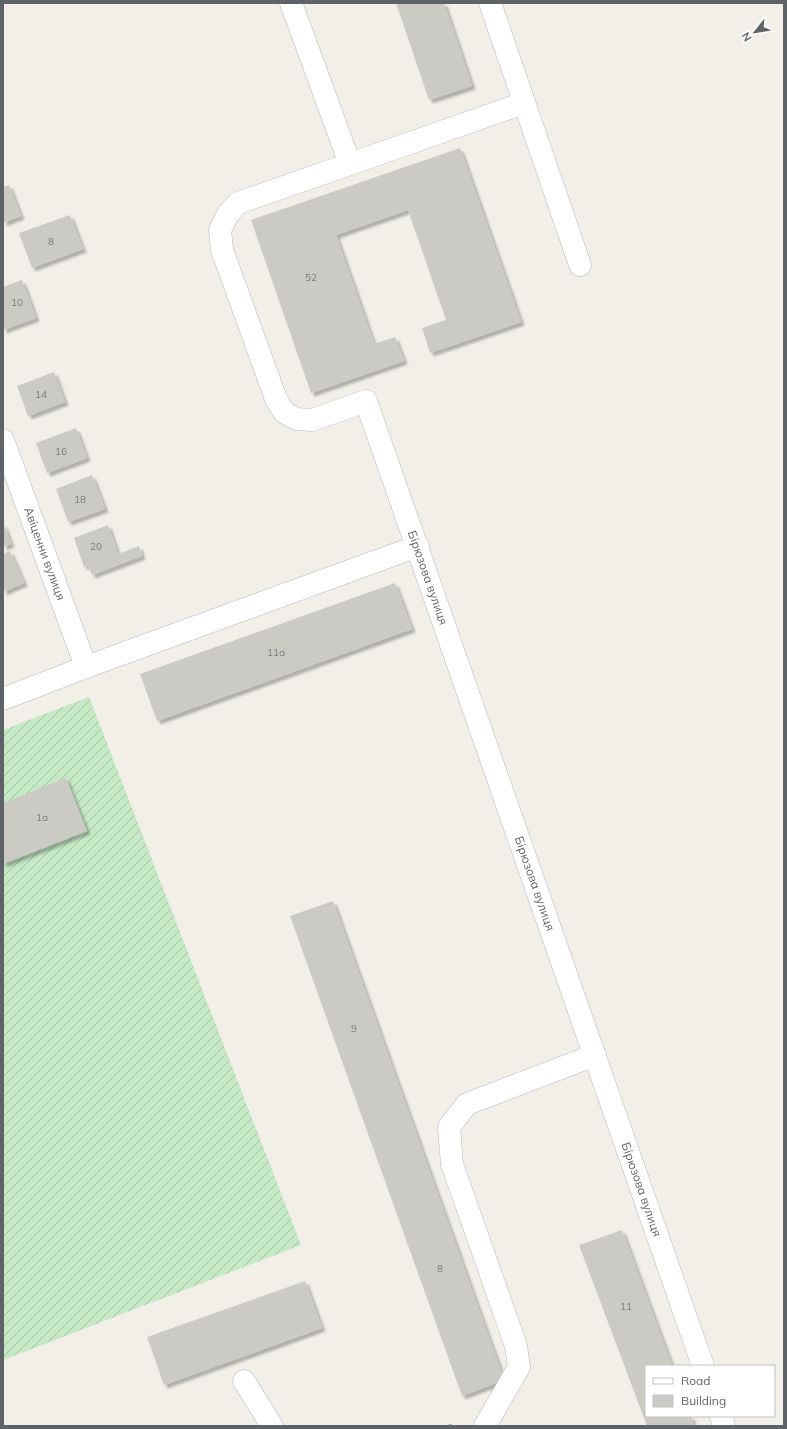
<svg xmlns="http://www.w3.org/2000/svg" width="787" height="1429" viewBox="0 0 787 1429" font-family="Mulish,sans-serif">
<style>
.garden{fill:url(#garden-furrows)}
.building{fill:#cccac5;filter:url(#shadow)}
.lines{fill:none;stroke-linecap:round;stroke-linejoin:round}
.minor-casing{stroke:#b5b8bc;stroke-width:23}
.path{stroke:#9cc7a9;stroke-width:2.5;stroke-dasharray:4 2;stroke-linecap:butt}
.minor{stroke:#fff;stroke-width:22}
.labels{text-anchor:middle;stroke-width:3;stroke-linejoin:round;paint-order:stroke}
.number-label{font-size:10px;fill:#7a7d7f}
.street-label{font-size:12px;fill:#5f6368;stroke:#fff}
</style>
<defs>
<pattern id="garden-furrows" width="10" height="10" patternUnits="userSpaceOnUse"><rect width="10" height="10" fill="#c5e8c5"/><path d="M-1 1l2-2M0 10L10 0M9 11l2-2" fill="none" stroke="#a3c0a4"/></pattern>
<filter id="shadow"><feDropShadow dx="3.5" dy="3.5" stdDeviation="1" flood-color="#0004"/></filter>
</defs>
<rect width="100%" height="100%" fill="#f1efe8"/>
<path class="garden" d="M89,697L301,1245L3,1360V730Z"/>
<path class="building" d="M396,3H444L472,86L429,100Z
M460,148L521,322L430,353L422,328L446,320L408,210L336,235L374,344L395,337L404,361L311,393L251,220Z
M9,185L21,216L3,223V187Z
M70,215L83,249L32,268L19,233Z
M22,280L36,318L3,330V287Z
M54,372L65,402L28,416L17,386Z
M76,428L87,458L47,473L36,443Z
M92,475L105,509L68,522L56,489Z
M3,522L11,544L3,547Z
M108,525L118,554L139,546L142,556L92,575L88,565L84,567L74,538Z
M10,551L24,583L3,592V554Z
M395,583L412,629L157,721L140,674Z
M66,778L87,831L3,864V803Z
M333,901L504,1380L462,1396L290,916Z
M622,1230L672,1366H646V1416H691L694,1426H647L579,1245Z
M305,1281L322,1328L164,1385L147,1337Z"/>
<g class="lines">
<defs>
<g id="minor">
<path id="s1" d="M291,3L350,164L238,203L228,214L220,230L222,250L276,399L284,412L296,419L312,420L366,401L703,1366"/>
<path d="M490,3L580,265"/>
<path d="M350,164L524,103"/>
<path id="s2" d="M3,440L86,667"/>
<path d="M3,699L86,667L418,546"/>
<path d="M244,1381L272,1426"/>
<path d="M721,1416L724,1426"/>
<path d="M485,1426L519,1367L516,1346L452,1164L449,1127L467,1104L595,1055"/>
</g>
</defs>
<use href="#minor" class="minor-casing"/>
<path class="path" d="M448,1426L450,1425L453,1426"/>
<use href="#minor" class="minor"/>
</g>
<g class="labels">
<g class="number-label">
<text x="51" y="245">8</text>
<text x="311" y="281">52</text>
<text x="17" y="306">10</text>
<text x="41" y="398">14</text>
<text x="61" y="455">16</text>
<text x="80" y="503">18</text>
<text x="96" y="550">20</text>
<text x="276" y="656">11а</text>
<text x="42" y="821">1a</text>
<text x="354" y="1032">9</text>
<text x="440" y="1272">8</text>
<text x="626" y="1310">11</text>
</g>
<g class="street-label">
<text dy="4" stroke="none"><textPath href="#s2" startOffset="121">Авіценни вулиця</textPath></text>
<text dy="4" stroke="none"><textPath href="#s1" startOffset="791">Бірюзова вулиця</textPath></text>
<text dy="4" stroke="none"><textPath href="#s1" startOffset="1115">Бірюзова вулиця</textPath></text>
<text dy="4" stroke="none"><textPath href="#s1" startOffset="1439">Бірюзова вулиця</textPath></text>
</g>
</g>
<rect width="787" height="1429" fill="none" stroke="#5f6368" stroke-width="8"/>
<rect x="645" y="1365" width="130" height="52" fill="#ffffff" stroke="#bfc1c3"/>
<rect x="653" y="1378" width="20" height="6" fill="#ffffff" stroke="#bfc1c3"/>
<text x="681" y="1385" font-size="12" fill="#5f6368">Road</text>
<rect x="653" y="1395" width="20" height="12" fill="#cccac5" stroke="#bfc1c3"/>
<text x="681" y="1405" font-size="12" fill="#5f6368">Building</text>
<g transform="translate(755 32) rotate(240)" stroke="#ffffff" stroke-width="3" paint-order="stroke">
<path d="M0-3L7 15L0 10L-7 15Z" fill="#5f6368"/>
<text y="-6" font-size="11" font-weight="bold" text-anchor="middle" fill="#5f6368">N</text>
</g>
</svg>
